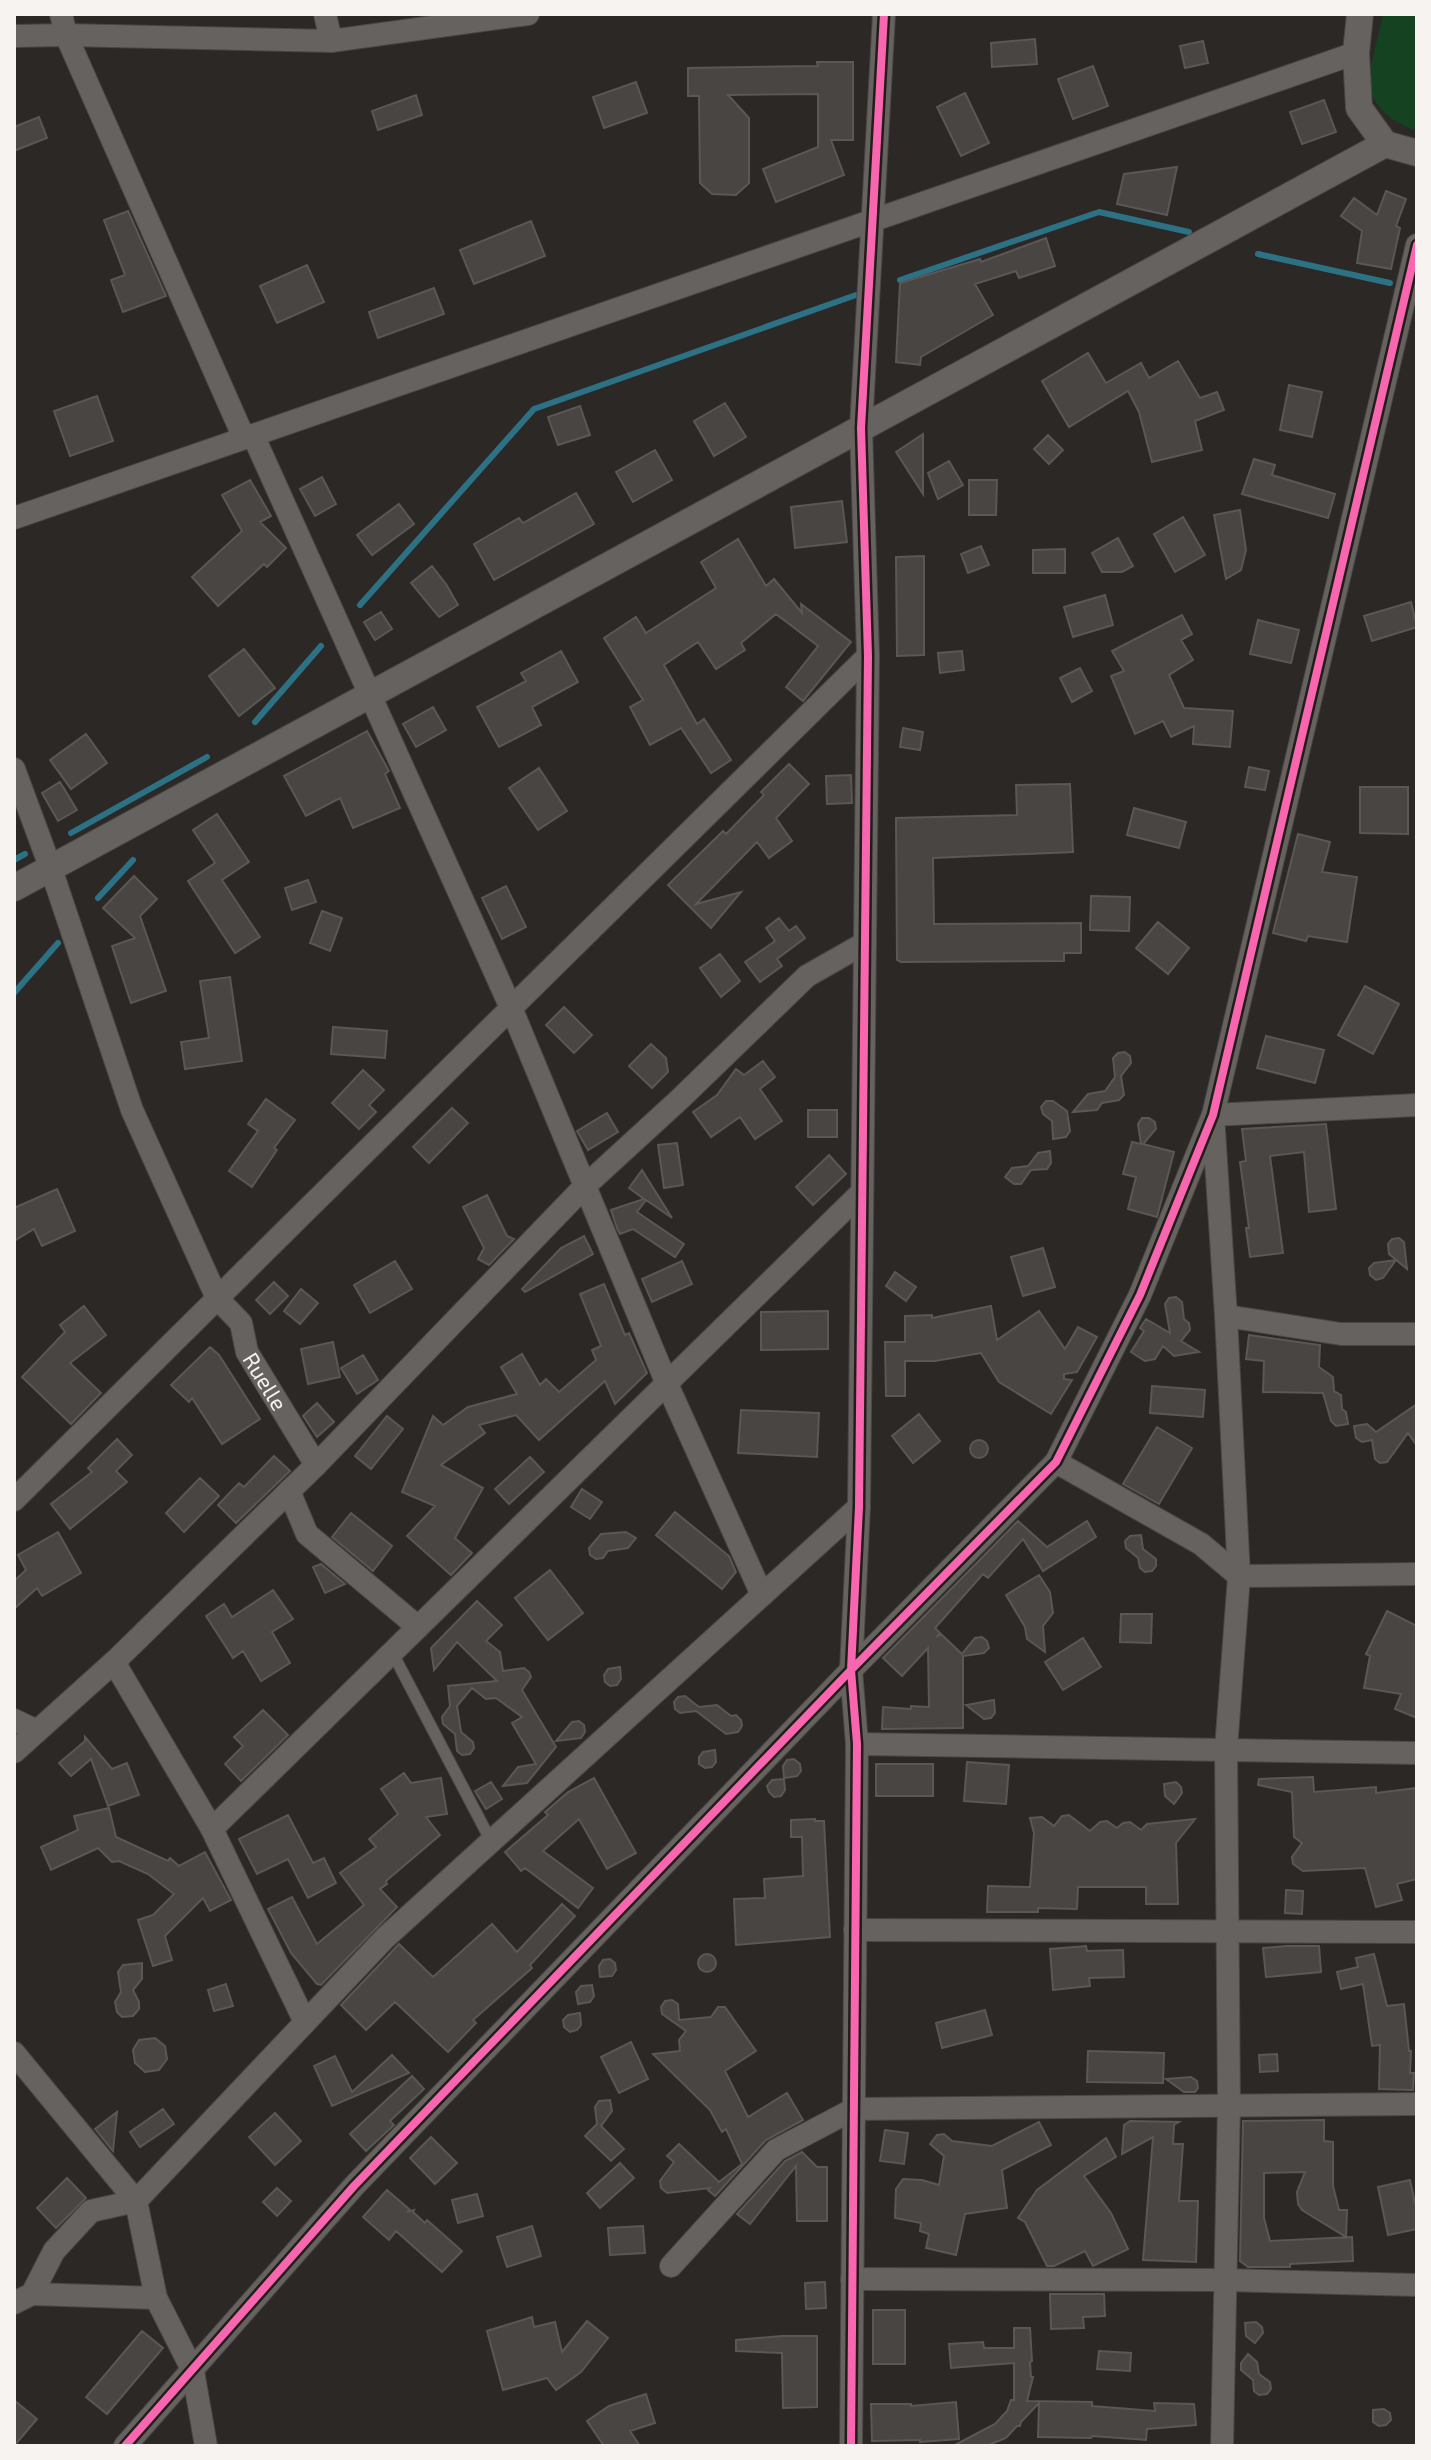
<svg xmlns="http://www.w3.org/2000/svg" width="1431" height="2460" viewBox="0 0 1431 2460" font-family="'Exo 2',sans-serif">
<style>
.green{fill:#154322}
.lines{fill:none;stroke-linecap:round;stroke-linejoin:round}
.stream{stroke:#2d7185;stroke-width:6}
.building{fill:#484543;stroke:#5a5755;stroke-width:2}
.service-casing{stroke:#494644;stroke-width:13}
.minor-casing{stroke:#494644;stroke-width:24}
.tertiary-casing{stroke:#494644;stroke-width:28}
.service{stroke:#656260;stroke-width:11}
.minor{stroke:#656260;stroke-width:22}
.tertiary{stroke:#656260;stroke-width:26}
.cycleway-casing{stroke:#231d1a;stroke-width:13}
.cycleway{stroke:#f766af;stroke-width:8}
.labels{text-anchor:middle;stroke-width:6;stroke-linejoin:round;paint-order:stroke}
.street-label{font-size:22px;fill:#f7f3f1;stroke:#231d1a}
</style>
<rect width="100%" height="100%" fill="#2b2825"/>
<path class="green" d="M1383,14H1417V131C1396,124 1372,109 1370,84C1368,70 1380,30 1383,14Z"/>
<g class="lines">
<path class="stream" d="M1258,254L1390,283
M900,280L1099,212L1189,232
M360,605L534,409L856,295
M255,722L321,646
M71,833L207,757
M14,860L25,854
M98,898L133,860
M14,993L58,943"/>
</g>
<path class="building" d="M1035,39L1037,64L992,67L991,43Z
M1203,41L1208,63L1185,68L1180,46Z
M817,62H853V140H831L844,175L776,202L763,169L818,147V94L728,95L749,118V183L736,195L712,194L700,183L699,96H688V68L818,66Z
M1093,66L1108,106L1073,119L1058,79Z
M636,82L647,113L604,128L593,97Z
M965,93L989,143L961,156L937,107Z
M416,95L422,115L378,130L372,111Z
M1324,100L1336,132L1302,144L1290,112Z
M39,117L47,138L14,151V127Z
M1177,167L1167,215L1117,204L1124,174Z
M1386,191L1406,199L1396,226L1400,228L1391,269L1357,263L1362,231L1341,216L1354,198L1377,215Z
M128,211L166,296L123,312L111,280L125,275L104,220Z
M531,221L545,256L474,284L460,250Z
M1046,238L1055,266L1019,278L1016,271L975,284L993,315L921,357L920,365L896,362L900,283L980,259L981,262Z
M307,265L324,302L277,323L260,286Z
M434,288L444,314L378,338L369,312Z
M1088,353L1106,383L1141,363L1149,378L1178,361L1200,398L1217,392L1224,410L1195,421L1202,450L1152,462L1139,412L1128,391L1069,427L1042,381Z
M1289,385L1322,392L1312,437L1280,430Z
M97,396L113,441L70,456L54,411Z
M725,403L746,437L714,456L694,421Z
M580,406L590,435L558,445L548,417Z
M923,434V494L896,452Z
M1048,435L1063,450L1049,464L1034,449Z
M655,450L672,480L633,502L616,472Z
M1254,459L1275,465L1272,475L1335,494L1328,518L1242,494Z
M949,461L963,485L938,499L928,473Z
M322,477L336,504L315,516L300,489Z
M250,480L271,516L260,522L286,548L267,567L264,564L218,606L192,577L242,531L222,495Z
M969,480H997L996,515H969Z
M576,493L594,524L494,580L474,544L519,518L523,523Z
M842,501L847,542L795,548L791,507Z
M399,504L414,524L372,555L357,535Z
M1240,510L1246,550L1241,570L1226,579L1214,515Z
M1183,517L1205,555L1175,572L1154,534Z
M1118,538L1133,566L1122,572H1102L1092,553Z
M738,539L766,586L774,579L802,613L801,604L851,642L803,701L786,687L818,646L776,614L741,643L745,650L716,669L698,642L664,665L697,724L704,719L731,760L711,773L681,728L650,745L630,707L643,700L604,638L636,617L646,633L716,588L701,562Z
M981,546L989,565L968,573L961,554Z
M1065,549V573H1033V550Z
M924,556V655L897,656L896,557Z
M432,566L446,584L458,605L439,617L411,583Z
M1105,595L1113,625L1073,637L1064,607Z
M1411,602L1417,627L1372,641L1364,616Z
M381,612L392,629L375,640L364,622Z
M1182,615L1192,634L1181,640L1193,660L1169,675L1184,708L1233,711L1230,747L1193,744L1194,726L1171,737L1163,721L1135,734L1111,676L1124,671L1112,651Z
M1258,620L1299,630L1291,663L1250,654Z
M244,649L275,688L239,716L209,676Z
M561,651L578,682L532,707L541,725L499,747L477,707L526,681L521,673Z
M962,651L964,670L940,673L938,653Z
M1080,668L1092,691L1072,702L1060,678Z
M433,707L446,730L416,747L403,724Z
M903,728L923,732L920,750L900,747Z
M367,731L389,771L385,774L400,808L353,828L340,798L306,816L284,776Z
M86,734L107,763L71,789L50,760Z
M789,764L809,784L776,818L792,841L769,858L757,842L696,904L741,892L711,928L668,885L723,831L726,834L764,795L761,792Z
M1249,767L1269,771L1265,790L1245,787Z
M539,768L567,811L538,830L509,788Z
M851,775L852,803L827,804L826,776Z
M60,782L77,810L58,821L42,793Z
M1070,784L1073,852L933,858L934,924L1081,923V953H1064V961L901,962L897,960L896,818L1017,815L1016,785Z
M1360,787H1408V834L1360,833Z
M1134,808L1186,822L1179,848L1127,835Z
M217,814L249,862L222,880L260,937L235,953L188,881L215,863L193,830Z
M1298,834L1330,842L1322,872L1357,877L1347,942L1308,936L1306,941L1273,933Z
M134,876L157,899L140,916L166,991L131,1003L112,946L135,938L103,908Z
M308,880L316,902L292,910L285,888Z
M506,886L526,927L502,939L482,898Z
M1091,896L1130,897L1129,931L1090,930Z
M322,911L342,918L330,951L310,943Z
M779,918L789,931L796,926L805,938L777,959L782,966L760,982L745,962L775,941L766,928Z
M1158,922L1189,948L1168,974L1136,948Z
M720,954L740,981L721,997L700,968Z
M230,977L242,1061L185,1069L181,1042L209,1038L200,981Z
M1365,986L1399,1004L1373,1054L1338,1035Z
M564,1007L592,1035L574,1053L546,1025Z
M333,1027L387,1031L385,1058L331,1054Z
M1266,1036L1324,1050L1315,1083L1257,1068Z
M651,1044L666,1058L668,1072L652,1088L629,1066Z
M1125,1052L1130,1056L1131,1063L1121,1076L1124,1095L1119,1100L1102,1103L1097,1110L1073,1112L1088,1094L1105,1091L1115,1077L1113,1058L1118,1053Z
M763,1061L775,1077L760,1089L782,1121L755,1139L740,1117L711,1137L693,1112L717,1095L736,1069L744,1075Z
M363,1070L384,1090L369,1105L376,1112L359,1129L332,1103Z
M266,1099L295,1120L274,1148L277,1150L252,1187L229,1171L258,1131L248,1124Z
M1046,1101H1053L1067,1111L1070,1131L1066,1137L1053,1139L1052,1121L1043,1114L1041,1107Z
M452,1108L468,1123L429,1163L413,1147Z
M808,1110H837V1137H808Z
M607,1113L618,1132L588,1150L577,1131Z
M1142,1118H1149L1155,1122L1156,1129L1143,1144L1174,1152L1157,1217L1128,1209L1136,1177L1123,1174L1132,1142L1141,1144L1138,1124Z
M1326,1124L1336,1209L1309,1212L1304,1152L1270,1156L1283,1253L1250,1257L1246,1228H1249L1240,1162L1246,1161L1242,1129Z
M677,1143L683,1185L664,1188L658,1145Z
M1050,1151L1051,1163L1047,1169L1031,1170L1021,1184H1014L1005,1177L1012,1168L1028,1166L1038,1153Z
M829,1155L846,1174L813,1205L796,1187Z
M642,1170L672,1218L646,1200L637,1212L684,1244L675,1257L633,1229L620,1234L617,1228L611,1210L644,1199L629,1188Z
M57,1189L75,1231L42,1246L34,1229L14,1241V1208Z
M487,1195L507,1236L514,1239L489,1265L478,1259L484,1248L463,1207Z
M584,1236L593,1254L525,1292L522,1289L561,1248Z
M1399,1238L1404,1242L1407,1269L1389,1254L1388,1244L1392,1239Z
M1043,1248L1055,1287L1023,1296L1011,1257Z
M1396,1260L1383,1278L1376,1280L1370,1275L1369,1268L1374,1263Z
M395,1261L412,1289L370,1313L354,1285Z
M682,1261L692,1284L652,1302L642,1279Z
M895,1272L916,1287L906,1301L886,1286Z
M274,1282L288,1296L270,1314L256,1300Z
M604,1284L625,1335L629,1333L647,1373L615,1404L605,1381L539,1440L516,1415L479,1425L485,1433L441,1465L483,1488L455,1538L472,1553L451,1575L407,1536L435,1506L402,1492L433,1416L443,1425L468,1407L517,1394L501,1367L522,1354L540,1385L546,1379L559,1392L596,1360L592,1350L601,1346L580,1294Z
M301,1289L318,1303L300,1324L284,1311Z
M1176,1297L1182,1302L1184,1319L1189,1323L1190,1330L1181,1341L1199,1352L1174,1356L1163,1346L1155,1359L1145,1361L1131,1352L1144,1331L1140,1328L1146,1319L1170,1333L1165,1304L1169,1298Z
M84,1306L106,1335L70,1363L101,1393L71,1424L22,1377L65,1332L60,1325Z
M991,1306L997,1340L1039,1311L1065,1349L1078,1327L1097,1337L1077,1372L1064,1374V1379L1072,1380L1051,1414L999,1382L981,1353L935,1361H905V1396H886L885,1342H905V1316L932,1315V1318Z
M828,1311V1349L761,1350V1312Z
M1249,1335L1320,1345L1319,1367L1333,1377L1334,1391L1341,1395L1342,1409L1346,1412L1348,1424L1336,1426L1331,1421L1323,1393L1263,1392L1264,1361L1246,1359Z
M333,1342L340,1377L308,1384L301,1349Z
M210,1347L219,1355L260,1419L222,1444L192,1398L189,1402L171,1385Z
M363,1355L378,1380L357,1394L341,1368Z
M1152,1386L1205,1390L1203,1417L1150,1413Z
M317,1403L334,1422L317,1437L303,1416Z
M1417,1404V1446L1408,1433L1387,1462L1380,1463L1375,1459L1372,1440L1362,1442L1356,1438L1354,1426L1367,1424L1376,1432Z
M741,1410L819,1413L817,1457L738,1453Z
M919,1414L940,1441L913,1463L892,1436Z
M387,1416L403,1429L371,1469L355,1456Z
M1157,1427L1192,1448L1159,1504L1123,1484Z
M117,1439L132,1455L116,1471L127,1482L70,1529L51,1504L92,1472L88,1468Z
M970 1449a9 9 0 1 1 18 0a9 9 0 1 1-18 0Z
M274,1456L290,1471L236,1523L218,1505L239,1483L244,1487Z
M530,1457L544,1472L509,1504L495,1489Z
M200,1478L219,1496L184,1532L166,1513Z
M582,1489L602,1502L590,1519L571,1507Z
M675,1512L729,1556L736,1572L722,1589L656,1535Z
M351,1513L392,1546L373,1571L332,1537Z
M1018,1521L1047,1547L1087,1521L1096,1537L1043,1571L1023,1539L988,1578L983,1574L935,1628L940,1633L936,1637L941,1634L962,1654L975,1638L982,1637L987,1641L989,1648L984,1653L963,1656V1728L882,1729L883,1707L911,1709V1706L929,1707L928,1648L902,1676L883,1658Z
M58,1532L81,1573L42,1596L37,1588L14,1609V1581L26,1570L18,1555Z
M626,1532L636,1538L628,1548L608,1551L603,1558L596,1559L590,1555L589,1548L601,1534Z
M1141,1535L1143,1549L1156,1559V1566L1152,1571L1145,1572L1140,1568L1138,1558L1126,1548L1125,1541L1130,1536Z
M321,1564L345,1584L325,1593L313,1567Z
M550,1570L583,1613L548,1640L515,1598Z
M1039,1575L1050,1592L1053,1613L1043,1626L1045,1652L1027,1639L1025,1627L1006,1595Z
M273,1590L293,1619L272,1632L290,1663L261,1681L243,1651L233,1658L206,1616L224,1604L232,1617Z
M477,1601L502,1625L486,1641L500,1652L503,1671L524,1668L529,1672L531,1677L522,1690L556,1747L527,1783L503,1786L518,1767L536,1764L512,1723L522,1717L496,1698L486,1699L472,1688L457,1706L461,1732L473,1742L474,1748L470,1754L462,1755L457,1751L455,1734L443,1724L442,1717L450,1706L448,1686L497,1681L457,1642L434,1670L431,1648Z
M1387,1611L1417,1626V1718L1395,1709L1401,1694L1364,1688L1370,1656L1366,1654Z
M1121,1614H1152L1151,1643L1120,1642Z
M1083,1638L1101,1667L1063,1690L1045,1662Z
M620,1667L621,1679L617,1685L610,1686L605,1682L604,1675L608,1669Z
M685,1696L699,1707L717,1705L731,1716L736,1715L741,1720L742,1726L738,1732L726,1734L696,1711L680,1713L675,1709L674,1702L678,1697Z
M994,1700L995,1713L991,1718L984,1719L966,1705Z
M263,1710L288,1735L241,1781L225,1764L243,1746L234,1737Z
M579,1721L584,1725L585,1732L581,1738L556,1741L572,1722Z
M85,1737L112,1769L127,1763L139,1795L108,1806L91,1759L71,1776L59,1763L85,1741Z
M715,1750L716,1762L712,1767L705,1768L699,1764V1757L703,1752Z
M794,1759L800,1764L801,1771L797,1776L784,1778L783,1766L787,1760Z
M967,1762L1009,1765L1006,1804L964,1801Z
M876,1764H933V1796H876Z
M404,1773L411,1783L441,1778L447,1814L426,1817L440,1835L386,1881L387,1884L380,1889L397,1907L321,1985L317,1984L291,1953L268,1909L292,1897L317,1944L364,1905L340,1873L376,1847L369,1839L398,1814L381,1789Z
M1313,1777L1314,1792L1376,1787V1793L1417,1788V1879L1397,1884L1402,1900L1376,1907L1365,1868L1303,1871L1293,1864L1292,1857L1302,1843L1294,1837L1292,1792L1258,1785L1259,1779Z
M594,1778L636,1853L607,1869L579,1819L543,1851L593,1888L578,1908L525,1868L521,1871L505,1852L548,1815L545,1812L568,1792Z
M784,1779L785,1790L781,1796L774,1797L769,1792L767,1786L772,1780Z
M491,1782L502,1799L486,1809L475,1791Z
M1176,1782L1181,1787L1182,1793L1174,1804L1165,1796L1164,1784Z
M109,1808L116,1837L168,1861L170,1858L179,1866L205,1852L231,1900L210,1911L203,1898L165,1936L172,1960L153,1966L138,1920L153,1915L174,1894L148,1874L119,1861L112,1862L98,1848L51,1870L41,1847L78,1830L74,1816Z
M288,1815L313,1863L324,1858L336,1883L308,1898L288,1859L257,1874L239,1839Z
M1069,1815L1090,1831L1100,1822L1107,1821L1117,1828L1123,1823L1130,1822L1141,1830L1147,1824L1195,1819L1176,1843L1178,1904H1146V1887H1078L1077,1909L1038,1908V1912H987L988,1886L1030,1887L1034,1833L1030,1818L1042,1817L1054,1826L1062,1816Z
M815,1819V1821H824L830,1937L736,1945L734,1899L765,1898L764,1879L803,1876L802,1837H791V1820Z
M1286,1890L1303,1891L1302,1914L1285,1913Z
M562,1904L575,1916L530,1965L532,1968L473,2020L476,2023L448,2052L395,2002L366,2030L341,2005L399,1944L433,1977L492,1924L517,1952Z
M1086,1946L1087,1951L1123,1950L1124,1977L1089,1978L1090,1986L1053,1990L1050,1949Z
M1286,1946H1319L1321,1972L1266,1977L1263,1948Z
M1374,1954L1387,2006L1404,2004L1409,2051H1411L1410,2073H1414L1413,2090L1379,2089L1380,2045L1372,2046L1363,1984L1341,1989L1337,1972L1358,1967L1356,1958Z
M698 1963a9 9 0 1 1 18 0a9 9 0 1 1-18 0Z
M610,1959L615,1963L616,1970L612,1976L600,1977L599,1966L603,1960Z
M142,1963V1979L133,1990L139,2002V2009L133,2016L122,2017L117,2012L115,2002L121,1992L118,1972L123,1965Z
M226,1984L233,2006L214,2011L208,1990Z
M592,1985L594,1996L590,2002L578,2004L576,1992L581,1986Z
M672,2000L678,2004L679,2020L711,2017L718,2007H725L756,2051L725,2071L748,2117L787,2093L803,2120L766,2140L715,2196L708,2190L710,2188L667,2193L661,2188L660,2181L674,2162L667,2156L679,2144L719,2182L742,2164L726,2129L722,2132L710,2110L653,2054L680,2051L679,2040L686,2031L662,2014L661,2007L665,2001Z
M985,2010L992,2035L942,2048L936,2023Z
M580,2013L581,2025L577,2030L570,2032L564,2027L563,2020L568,2015Z
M155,2038L165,2046L167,2059L159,2070L145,2072L135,2063L133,2050L139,2040Z
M631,2042L648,2079L619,2093L601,2057Z
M1088,2051L1164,2053L1163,2083L1087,2082Z
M1277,2054L1278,2071L1260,2072L1259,2055Z
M392,2055L409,2073L332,2106L314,2066L335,2056L352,2092Z
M412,2076L424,2089L390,2121L394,2125L366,2151L350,2134Z
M1191,2077L1197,2081L1198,2088L1195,2092H1184L1166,2079Z
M610,2100L612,2111L601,2126L624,2149L611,2161L585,2136L597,2124L595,2107L599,2101Z
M163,2109L174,2124L140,2147L130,2132Z
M117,2112L113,2151L95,2129Z
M275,2113L301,2141L275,2165L249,2137Z
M1324,2120V2141L1333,2142V2186L1339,2210H1347L1346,2237L1302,2210L1298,2204L1297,2192L1305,2172L1264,2173V2218L1270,2241L1352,2237L1353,2261L1290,2264V2267H1248L1240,2261L1243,2121Z
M1130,2121L1179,2122L1174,2125L1173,2144H1183L1179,2201H1198L1196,2262L1143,2260L1153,2137L1122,2154L1124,2125Z
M1039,2122L1051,2145L1002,2170L1007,2208L965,2214L956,2255L926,2248L929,2234L920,2231L921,2223L895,2218L896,2189L903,2179L922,2180L939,2185L944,2156L930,2144L937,2135L944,2134L952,2141L992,2146Z
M885,2130L908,2133L904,2164L880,2161Z
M431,2137L457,2163L435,2184L410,2158Z
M1106,2138L1116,2157L1084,2176L1111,2213L1128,2249L1093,2266L1085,2251L1054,2266H1047L1025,2222L1018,2218L1037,2190Z
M802,2152L817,2167H827V2221H797L796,2166L750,2224L737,2214L785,2161Z
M620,2163L634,2178L600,2208L587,2193Z
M67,2178L86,2198L56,2228L37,2208Z
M1410,2180L1417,2212V2229L1388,2235L1378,2187Z
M277,2188L291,2201L277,2216L263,2202Z
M387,2190L410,2210L407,2212L414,2210L413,2212L425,2223L427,2220L462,2251L442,2272L396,2231L389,2240L363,2217Z
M477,2194L483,2216L458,2223L452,2200Z
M532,2226L541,2256L507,2267L497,2237Z
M643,2226L645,2253L610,2255L608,2228Z
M825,2282L826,2308L806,2309L805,2283Z
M1050,2294H1104L1105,2316L1083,2317L1084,2328L1051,2329Z
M873,2310H905V2364H873Z
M532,2317L534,2327L555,2322L562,2352L587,2321L608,2338L581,2372L556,2390L547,2378L503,2390L487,2331Z
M1256,2322L1262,2327L1263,2333L1255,2343L1246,2336L1245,2323Z
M1014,2328H1030L1032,2361L1030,2362L1031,2377H1033L1027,2401L1092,2402V2406L1155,2411L1154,2403L1194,2404L1196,2425L1147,2429L1146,2440L1092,2436L1091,2438L1038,2437L1039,2403L1021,2422L1020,2426H1017L1006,2438L986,2446H953L995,2424L1007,2411L1011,2400H1014V2363L951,2368L949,2344L983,2342L984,2348H1014Z
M142,2331L163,2348L107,2414L86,2397Z
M782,2336H817V2407L783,2408L782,2353L736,2351V2340Z
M1099,2351L1131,2353L1130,2371L1097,2369Z
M1248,2354L1257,2362L1259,2374L1270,2382L1271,2389L1267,2394L1259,2395L1254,2391L1253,2380L1241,2370V2363Z
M646,2394L655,2423L630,2431L640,2446H604L587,2421L609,2406Z
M14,2400L37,2419L14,2446Z
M956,2402L959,2439L920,2442V2440L872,2441L871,2404H911V2406Z
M1384,2409L1390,2413L1391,2420L1386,2425L1379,2426L1373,2422V2410Z"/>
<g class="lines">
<defs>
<path id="service" d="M392,1652L491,1841"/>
<g id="minor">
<path d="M61,14L66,35L244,438"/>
<path d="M325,14L331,41"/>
<path d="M14,36L66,35L331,41L528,14"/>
<path d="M253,435L512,1010L667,1384L762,1595"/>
<path d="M14,518L1356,53"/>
<path id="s1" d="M14,769L51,869L132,1110L217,1298L241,1323L247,1352L316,1465"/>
<path d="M1226,1316L1341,1334H1417"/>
<path d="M1056,1462L1201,1544L1239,1576L1417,1574"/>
<path d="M289,1491L307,1534L418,1627"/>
<path d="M14,1500C297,1217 584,939 868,656"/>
<path d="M114,1662L316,1465L585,1186L681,1098L807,976L865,943"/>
<path d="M14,1720L37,1731"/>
<path d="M857,1744L1417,1753"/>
<path d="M14,1752L114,1662L212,1829L305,2022"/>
<path d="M212,1829L862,1192"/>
<path d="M855,1930L1417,1932"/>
<path d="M14,2053L136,2201L156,2298L193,2371L206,2446"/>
<path d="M671,2266L776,2150L854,2109L1417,2104"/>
<path d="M852,2279L1224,2280L1417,2285"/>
<path d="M32,2294L156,2298"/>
<path d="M14,2303L32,2294L54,2251L91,2211L136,2201L385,1938L859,1507"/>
<path d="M125,2446L354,2186L851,1670L1056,1462L1140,1295L1213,1115L1417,245"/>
<path d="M851,2446L857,1744L851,1670L859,1507L868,656L861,428L884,14"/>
<path d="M1222,2446L1229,2105L1226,1749L1239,1576L1226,1316L1213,1115L1417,1105"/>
</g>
<path id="tertiary" d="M1360,14L1356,53L1359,108L1385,144L1417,153
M14,888L1385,144"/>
</defs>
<use href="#service" class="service-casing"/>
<use href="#minor" class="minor-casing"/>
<use href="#tertiary" class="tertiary-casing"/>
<use href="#service" class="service"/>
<use href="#minor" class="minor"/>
<use href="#tertiary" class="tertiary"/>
<defs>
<path id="cycleway" d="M125,2446L354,2186L851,1670L1056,1462L1140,1295L1213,1115L1417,245
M851,2446L857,1744L851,1670L859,1507L868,656L861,428L884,14"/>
</defs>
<use href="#cycleway" class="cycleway-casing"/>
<use href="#cycleway" class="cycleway"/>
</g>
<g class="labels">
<g class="street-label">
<text dy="8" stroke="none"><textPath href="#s1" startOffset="666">Ruelle</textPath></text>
</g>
</g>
<rect width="1431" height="2460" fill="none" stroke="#f7f3f1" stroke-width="32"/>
</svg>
